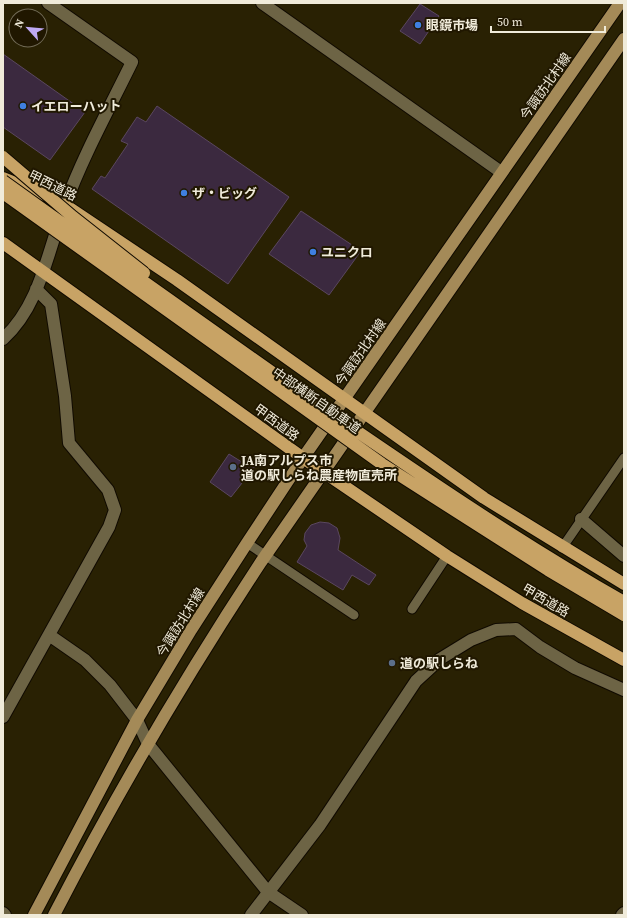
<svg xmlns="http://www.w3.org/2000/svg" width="627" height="918" viewBox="0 0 627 918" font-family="'Source Serif 4','Noto Sans JP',serif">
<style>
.building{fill:#3b293f;stroke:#5a475f}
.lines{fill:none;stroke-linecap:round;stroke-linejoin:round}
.lane-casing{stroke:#100a00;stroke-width:11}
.street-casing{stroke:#100a00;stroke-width:14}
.primary-casing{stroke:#100a00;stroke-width:14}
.highway-casing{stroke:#100a00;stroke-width:14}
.lane{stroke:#6d6445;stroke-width:9}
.street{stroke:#6d6445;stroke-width:12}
.primary{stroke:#a48a58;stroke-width:12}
.highway{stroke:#c8a365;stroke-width:12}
.highway-bridge-casing{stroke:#100a00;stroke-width:14;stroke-linecap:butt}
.highway-bridge{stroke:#c8a365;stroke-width:12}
.shop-dot{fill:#3f7fe0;stroke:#201700;stroke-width:1.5}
.service-dot{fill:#5c6f8a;stroke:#201700;stroke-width:1.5}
.labels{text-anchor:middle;stroke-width:4;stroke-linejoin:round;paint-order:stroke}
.poi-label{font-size:13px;font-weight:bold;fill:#f0ebda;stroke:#201700;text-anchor:start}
.street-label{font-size:13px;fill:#f0ebda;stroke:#201700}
</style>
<rect width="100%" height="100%" fill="#292103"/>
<path class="building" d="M420,4L439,16L420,44L400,31Z
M3,54L85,112L50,160L3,127Z
M157,106L289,197L228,284L92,189L101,176L105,178L128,144L121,141L137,117L146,122Z
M301,211L361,251L329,295L269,254Z
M229,454L245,464L249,459L257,464L231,497L210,482Z
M320,522L329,523L337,528L340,538L338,550L376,575L369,585L352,575L343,590L297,562L307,546L304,540L305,533L311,525Z"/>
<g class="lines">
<defs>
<path id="lane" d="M247,543L354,615
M562,548L624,458
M412,609L447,556"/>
<path id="street" d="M262,3L501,172
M3,339C40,306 48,250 65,205C83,156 109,109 132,62L48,3
M581,519L624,556
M49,635L85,660L110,685L137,720L148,744L268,892L302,915
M3,717L109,527L115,510L108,490L69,443L65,396L51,304L36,289
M3,913L5,915
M251,915L320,825L416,681L440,659L471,640L496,630L516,629L540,647L575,668L624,690
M622,915L624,913"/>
<path id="primary" d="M34,915L137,720L191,630L247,543L303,458L620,3
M54,915C117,793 186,676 261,562L624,39"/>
<path id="highway" d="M3,178L45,195
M65,205L177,280L484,498L624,584
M3,243L303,458L447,556L522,603L624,660"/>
</defs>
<use href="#lane" class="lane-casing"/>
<use href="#street" class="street-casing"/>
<use href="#primary" class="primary-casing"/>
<use href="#highway" class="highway-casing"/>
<use href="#lane" class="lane"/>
<use href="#street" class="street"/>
<use href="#primary" class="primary"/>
<use href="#highway" class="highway"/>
<defs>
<path id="highway-bridge" d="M3,157L73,217L144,273
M3,181C103,253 203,324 304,395C409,467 513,539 624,602
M3,193L382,464L548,570L624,615"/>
</defs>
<use href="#highway-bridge" class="highway-bridge-casing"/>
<use href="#highway-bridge" class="highway-bridge"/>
</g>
<g class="shop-dot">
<circle cx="418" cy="25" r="4"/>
<circle cx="23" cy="106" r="4"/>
<circle cx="184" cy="193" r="4"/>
<circle cx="313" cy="252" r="4"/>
</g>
<g class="service-dot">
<circle cx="233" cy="467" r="4"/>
<circle cx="392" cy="663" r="4"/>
</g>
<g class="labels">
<g class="poi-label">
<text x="426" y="30">眼鏡市場</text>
<text x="31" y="111">イエローハット</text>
<text x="192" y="198">ザ・ビッグ</text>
<text x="321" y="257">ユニクロ</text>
<text x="241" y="465">JA南アルプス市<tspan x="241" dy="15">道の駅しらね農産物直売所</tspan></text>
<text x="400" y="668">道の駅しらね</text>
</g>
<g class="street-label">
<text transform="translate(545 86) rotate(-55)" y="5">今諏訪北村線</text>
<text transform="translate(53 185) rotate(26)" y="5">甲西道路</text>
<text transform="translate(360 352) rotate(-55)" y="5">今諏訪北村線</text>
<text transform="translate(317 400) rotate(35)" y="5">中部横断自動車道</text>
<text transform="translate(277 422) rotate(36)" y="5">甲西道路</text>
<text transform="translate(546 600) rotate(30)" y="5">甲西道路</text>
<text transform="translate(180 622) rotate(-58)" y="5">今諏訪北村線</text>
</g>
</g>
<rect width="627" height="918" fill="none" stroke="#f0ebda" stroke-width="8"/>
<g transform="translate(28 28) rotate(297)"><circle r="19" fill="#201700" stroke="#736c57"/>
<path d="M0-3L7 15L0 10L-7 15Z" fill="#bfa9f4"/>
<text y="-6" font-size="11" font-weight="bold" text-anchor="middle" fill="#f0ebda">N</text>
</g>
<path d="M491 26v6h114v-6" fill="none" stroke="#f0ebda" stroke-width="2"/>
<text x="497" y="26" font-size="12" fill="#f0ebda" stroke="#201700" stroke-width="3" paint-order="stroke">50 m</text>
</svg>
